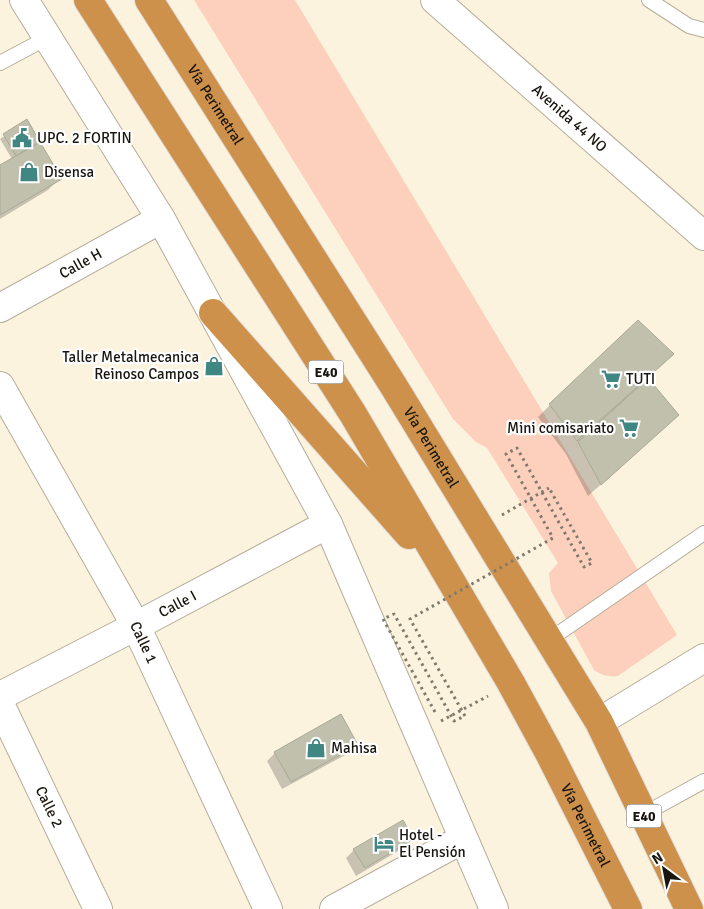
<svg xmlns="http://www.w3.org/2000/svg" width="704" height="909" viewBox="0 0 704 909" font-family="Signika,sans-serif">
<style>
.green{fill:#fcd0bc}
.shadow{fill:#0003}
.building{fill:#c0c0ac;stroke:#a9aa95}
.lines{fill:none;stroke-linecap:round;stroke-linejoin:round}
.lane-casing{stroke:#b5ad9a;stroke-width:16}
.street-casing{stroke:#b5ad9a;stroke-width:30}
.secondary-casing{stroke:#b5ad9a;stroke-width:30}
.highway-casing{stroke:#dfdedd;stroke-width:30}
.path{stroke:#807a6d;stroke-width:3;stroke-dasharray:2.5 4;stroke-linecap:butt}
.lane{stroke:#fff;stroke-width:14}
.street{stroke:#fff;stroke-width:28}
.secondary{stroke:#fff;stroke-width:28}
.highway{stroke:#ce914c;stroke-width:28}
.path-bridge{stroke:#807a6d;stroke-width:3;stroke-dasharray:2.5 4;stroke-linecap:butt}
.labels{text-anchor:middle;stroke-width:4.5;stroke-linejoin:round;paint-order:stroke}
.shield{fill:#fff;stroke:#5e5c57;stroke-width:1}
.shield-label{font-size:14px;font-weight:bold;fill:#19160f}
.street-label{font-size:15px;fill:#19160f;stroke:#fff}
.poi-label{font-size:15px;fill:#19160f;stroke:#fff;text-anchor:start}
</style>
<rect width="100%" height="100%" fill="#fcf3df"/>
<path class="green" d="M194,0H295L677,635L618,676C608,677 601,675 594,670L551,591L549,573L558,563L487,448L476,442L453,419Z"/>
<path class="shadow" d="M27,121L60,178L48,190L0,219V166L12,159L0,139Z
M646,378L678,415L588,496L566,454L538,417L550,405Z
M357,745L349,753L282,789L267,761L275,753Z
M413,839L405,847L356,876L346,858L354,850Z"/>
<path class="building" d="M27,119L40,142L16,156L3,134Z
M40,142L62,179L0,215V165Z
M638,320L674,354L577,441L549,404Z
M648,378L679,415L601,485L578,442Z
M341,714L358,745L291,782L274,752Z
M403,820L414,839L365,868L353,849Z"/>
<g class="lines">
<defs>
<path id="lane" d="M649,0L689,26L704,30
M0,63L47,38
M549,640L704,533
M644,814L704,781"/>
<g id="street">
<path id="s1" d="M435,0L704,236"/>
<path id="s2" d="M0,308L161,219"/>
<path id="s3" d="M0,386L136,626L268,909"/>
<path id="s4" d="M0,696L136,626L328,524"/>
<path id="s5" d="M0,704L98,909"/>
<path d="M334,909L463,839"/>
</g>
<path id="secondary" d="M24,0L161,219L328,524L494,909
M599,722L704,658"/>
<g id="highway">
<path id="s6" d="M88,0L353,414L511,683L549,753L628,909"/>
<path id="s7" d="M149,0L393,385L599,722L689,909"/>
<path d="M213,313L409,535"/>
</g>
</defs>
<use href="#lane" class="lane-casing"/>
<use href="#street" class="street-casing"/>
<use href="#secondary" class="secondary-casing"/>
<use href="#highway" class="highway-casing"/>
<path class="path" d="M502,515L549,488
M441,721L488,696"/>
<use href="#lane" class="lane"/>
<use href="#street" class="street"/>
<use href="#secondary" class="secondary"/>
<use href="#highway" class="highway"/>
<path class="path-bridge" d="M435,712L383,619L394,614L454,721L465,716L410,619L553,538L506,454L517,448L584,567L592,563L549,488"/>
</g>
<defs>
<symbol id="civic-bare" viewBox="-9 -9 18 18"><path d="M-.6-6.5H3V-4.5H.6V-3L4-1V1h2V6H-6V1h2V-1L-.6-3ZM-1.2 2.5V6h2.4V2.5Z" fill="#408784" stroke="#fff" stroke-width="2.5" paint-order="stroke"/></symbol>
<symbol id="shop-bare" viewBox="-9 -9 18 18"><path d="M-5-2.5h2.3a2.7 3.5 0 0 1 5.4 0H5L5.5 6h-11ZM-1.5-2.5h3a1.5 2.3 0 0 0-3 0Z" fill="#408784" stroke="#fff" stroke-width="2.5" paint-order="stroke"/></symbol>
<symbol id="supermarket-bare" viewBox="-9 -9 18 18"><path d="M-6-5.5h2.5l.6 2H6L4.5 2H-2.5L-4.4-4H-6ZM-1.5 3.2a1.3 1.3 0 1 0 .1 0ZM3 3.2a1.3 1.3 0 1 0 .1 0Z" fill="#408784" stroke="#fff" stroke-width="2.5" paint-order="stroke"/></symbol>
<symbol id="hotel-bare" viewBox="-9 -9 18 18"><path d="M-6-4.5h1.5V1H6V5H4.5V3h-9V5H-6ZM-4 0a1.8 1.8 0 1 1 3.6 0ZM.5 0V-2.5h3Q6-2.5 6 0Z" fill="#408784" stroke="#fff" stroke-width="2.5" paint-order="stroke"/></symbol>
</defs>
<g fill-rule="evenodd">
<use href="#civic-bare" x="8" y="124" width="28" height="28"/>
<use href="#shop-bare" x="15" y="158" width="28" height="28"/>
<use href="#shop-bare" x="200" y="352" width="28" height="28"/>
<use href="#supermarket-bare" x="597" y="365" width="28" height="28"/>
<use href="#supermarket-bare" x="615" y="414" width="28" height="28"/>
<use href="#shop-bare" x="302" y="734" width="28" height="28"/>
<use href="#hotel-bare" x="370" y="830" width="28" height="28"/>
</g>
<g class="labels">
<g class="shield">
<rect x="308.5" y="360.5" width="35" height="23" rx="4"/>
<rect x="626.5" y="804.5" width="35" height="23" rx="4"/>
</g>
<g class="shield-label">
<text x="326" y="377">E40</text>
<text x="644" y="821">E40</text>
</g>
<g class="street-label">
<text dy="5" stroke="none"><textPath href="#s7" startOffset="124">Vía Perimetral</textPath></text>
<text dy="5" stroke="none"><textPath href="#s1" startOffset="179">Avenida 44 NO</textPath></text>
<text dy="5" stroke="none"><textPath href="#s2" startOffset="92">Calle H</textPath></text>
<text dy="5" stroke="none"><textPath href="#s7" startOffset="529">Vía Perimetral</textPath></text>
<text dy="5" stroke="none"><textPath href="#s4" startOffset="200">Calle I</textPath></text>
<text dy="5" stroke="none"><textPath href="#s3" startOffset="294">Calle 1</textPath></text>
<text dy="5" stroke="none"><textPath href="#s5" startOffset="114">Calle 2</textPath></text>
<text dy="5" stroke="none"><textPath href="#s6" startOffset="964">Vía Perimetral</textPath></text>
</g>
<g class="poi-label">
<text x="37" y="143">UPC. 2 FORTIN</text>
<text x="44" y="177">Disensa</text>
<text x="199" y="362" text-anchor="end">Taller Metalmecanica<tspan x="199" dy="17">Reinoso Campos</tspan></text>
<text x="626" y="384">TUTI</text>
<text x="614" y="433" text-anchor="end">Mini comisariato</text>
<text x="331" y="753">Mahisa</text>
<text x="399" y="840">Hotel -<tspan x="399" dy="17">El Pensión</tspan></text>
</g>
</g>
<g transform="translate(664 869) rotate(328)" stroke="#ffffff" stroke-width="4" paint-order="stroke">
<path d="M0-4L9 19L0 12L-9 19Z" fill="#19160f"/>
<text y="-8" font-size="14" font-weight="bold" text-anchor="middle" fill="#19160f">N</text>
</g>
</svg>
